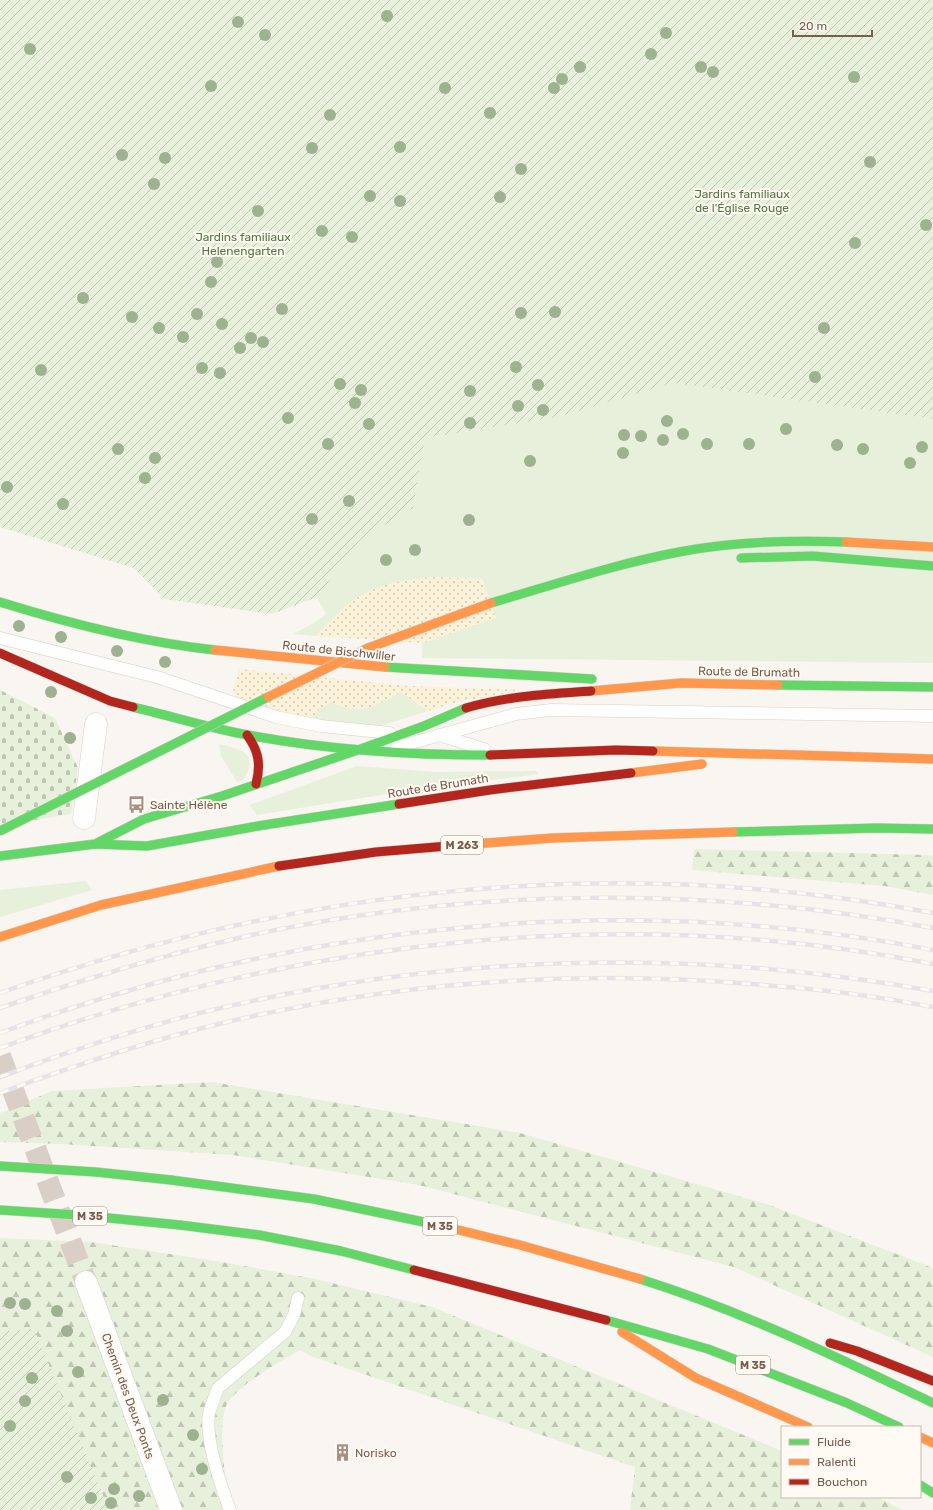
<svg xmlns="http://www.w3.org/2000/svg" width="933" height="1510" viewBox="0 0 933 1510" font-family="Rubik,sans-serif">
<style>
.grass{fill:#e7f0db}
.forest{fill:url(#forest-firs)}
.sand{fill:url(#sand-dots)}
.cemetery{fill:url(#cemetery-stones)}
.garden{fill:url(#garden-furrows)}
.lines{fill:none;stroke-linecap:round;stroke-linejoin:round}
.street-tunnel{stroke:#d9cfc7;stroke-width:22;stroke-dasharray:22 11;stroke-linecap:butt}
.lane-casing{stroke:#d7d1cb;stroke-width:13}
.street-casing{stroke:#d7d1cb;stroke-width:23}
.fast-casing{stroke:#d9d2cb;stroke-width:10}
.slow-casing{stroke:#d9d2cb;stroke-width:10}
.jam-casing{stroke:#d9d2cb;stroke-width:10}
.lane{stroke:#fefefd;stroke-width:12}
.street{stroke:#fefefd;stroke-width:22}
.fast{stroke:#63d668;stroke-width:9}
.slow{stroke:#ff974d;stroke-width:9}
.jam{stroke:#b3261e;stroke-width:9}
.rail-casing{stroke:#e6e3e7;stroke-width:4.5}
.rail{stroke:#fffaf3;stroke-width:3;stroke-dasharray:9;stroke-linecap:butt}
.fast-bridge-casing{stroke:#dad1cc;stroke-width:10;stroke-linecap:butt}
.slow-bridge-casing{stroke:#dad1cc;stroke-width:10;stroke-linecap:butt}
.fast-bridge{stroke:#63d668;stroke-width:9}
.slow-bridge{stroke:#ff974d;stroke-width:9}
.tree{fill:#9eb190}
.labels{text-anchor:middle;stroke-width:4;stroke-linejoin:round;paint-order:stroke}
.shield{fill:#fffaf3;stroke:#a28b7f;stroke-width:1}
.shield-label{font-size:11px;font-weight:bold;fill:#7a5c4d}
.park-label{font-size:12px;fill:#537a41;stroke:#fffaf3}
.street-label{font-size:12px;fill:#7a5c4d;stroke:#fffaf3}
.poi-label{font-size:12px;fill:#7a5c4d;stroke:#fffaf3;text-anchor:start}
</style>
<defs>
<pattern id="forest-firs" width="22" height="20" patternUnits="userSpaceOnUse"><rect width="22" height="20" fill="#e7f0db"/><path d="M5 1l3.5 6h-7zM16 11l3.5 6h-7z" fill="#c0c6b4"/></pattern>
<pattern id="sand-dots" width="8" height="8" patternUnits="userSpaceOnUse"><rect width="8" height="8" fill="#fbf2d9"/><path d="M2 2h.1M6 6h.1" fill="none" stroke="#d0c7b2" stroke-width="1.8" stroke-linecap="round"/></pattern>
<pattern id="cemetery-stones" width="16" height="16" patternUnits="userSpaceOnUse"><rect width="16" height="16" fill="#e7f0db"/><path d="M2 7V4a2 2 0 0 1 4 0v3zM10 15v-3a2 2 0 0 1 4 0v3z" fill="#c0c6b4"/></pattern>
<pattern id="garden-furrows" width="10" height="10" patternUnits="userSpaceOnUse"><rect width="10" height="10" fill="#e7f0db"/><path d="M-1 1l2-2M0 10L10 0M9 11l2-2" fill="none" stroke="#c0c6b4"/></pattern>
</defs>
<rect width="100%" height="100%" fill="#f9f5f0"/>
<path class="grass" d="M673,383L933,419V663L422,658V643L496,618L482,579C410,574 365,579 316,636L293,634L314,623L326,614L317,597L360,540L413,508L425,438L558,417Z
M401,692L428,711L380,726L312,719L317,711L331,702C360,716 376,706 401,692Z
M219,744C240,749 261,753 243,780L237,782L221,756Z
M357,766L436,772L536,771L538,774L399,792L257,815L250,805Z
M86,881L92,890L0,917V890Z"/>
<path class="forest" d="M694,849L929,855L933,856V895L885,886L692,870Z
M212,1082L520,1133L769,1205L933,1268V1357L734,1267L419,1185L233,1155L62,1144L0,1142V1113L52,1091Z
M0,1238L91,1242L222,1262L315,1279L432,1307L782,1451V1497H877L902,1510H630L635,1467L311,1356L300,1350C280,1362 239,1384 227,1404C216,1423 227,1486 229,1510H109L34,1330L0,1332Z"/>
<path class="sand" d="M431,577L481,579L496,618L422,643L316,636C332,617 351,598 374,589C392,581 412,580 431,577Z
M239,669L408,686L521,690L454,703L428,711L401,692C374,706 361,717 331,702L317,711L312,719L285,712L232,695Z"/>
<path class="cemetery" d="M0,690L55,718L78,768L71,814L0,826Z"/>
<path class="garden" d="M0,0H933V419L673,383L558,417L425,438L413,508L360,540L317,597L272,614L164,599L134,568L0,527Z
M33,1329H34L109,1510H0V1332Z"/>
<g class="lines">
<path class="street-tunnel" d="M0,1056L86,1282"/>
<defs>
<path id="lane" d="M0,638L157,677L276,717L321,726L390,733
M439,735L484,749
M397,747L516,714L551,710L933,716
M230,1510C221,1486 205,1440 209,1414C211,1405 215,1396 218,1388L285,1332L294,1315L298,1298"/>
<path id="street" d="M84,818L96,724
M86,1282L171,1510"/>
<path id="fast" d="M741,558L813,556L933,566
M0,602C71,624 141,642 215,650
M491,603C553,585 615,564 679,552C734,541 790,540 846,542
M385,667L592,679
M778,685L933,687
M133,707C171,716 209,728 248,735C327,750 409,755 490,755
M733,832L876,828L933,829
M95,844L144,819L222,796L358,750L424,726L466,708
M0,856L95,844L147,846L258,826L399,804
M171,1180L314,1199L438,1225
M180,1225L259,1235L341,1251L414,1270
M640,1279C742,1311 837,1357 933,1403
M606,1320L708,1349L847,1403L899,1427
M920,1485L933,1493"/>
<path id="slow" d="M846,542L933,547
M215,650L385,667
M591,691L681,683L778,685
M653,751L933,759
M631,773L702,764
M460,845L553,838L733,832
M0,937L101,905L279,866
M438,1225L520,1245L640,1279
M622,1332L696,1378L808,1427
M920,1437L933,1443"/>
<path id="jam" d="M0,653L110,701L133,707
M466,708C507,696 549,694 591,691
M247,735C259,751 261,765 256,784
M490,755L616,750L653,751
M399,804L490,790L631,773
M279,866L376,852L460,845
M414,1270L606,1320
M830,1343L857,1351L933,1381"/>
</defs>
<use href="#lane" class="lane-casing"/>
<use href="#street" class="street-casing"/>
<use href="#fast" class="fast-casing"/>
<use href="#slow" class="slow-casing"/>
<use href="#jam" class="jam-casing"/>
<use href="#lane" class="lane"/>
<use href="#street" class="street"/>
<use href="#fast" class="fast"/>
<use href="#slow" class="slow"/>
<use href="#jam" class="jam"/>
<defs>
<path id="rail" d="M0,993C302,886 617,853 933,913
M0,1008C81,980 163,955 247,936C471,887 708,886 933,928
M0,1033C295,923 623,890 933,950
M0,1048C295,939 623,903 933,964
M0,1077C67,1052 135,1029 204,1012C443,954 691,947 933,991
M0,1093C73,1066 147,1041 223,1023C399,981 582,969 763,985C820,989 877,996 933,1007"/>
</defs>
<use href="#rail" class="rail-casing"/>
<use href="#rail" class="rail"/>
<defs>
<path id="fast-bridge" d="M0,831L268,697
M0,1166L96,1172L171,1180
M0,1210L78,1215L180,1225"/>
<path id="slow-bridge" d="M268,697L368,648L491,603"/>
</defs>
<use href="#fast-bridge" class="fast-bridge-casing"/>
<use href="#slow-bridge" class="slow-bridge-casing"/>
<use href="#fast-bridge" class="fast-bridge"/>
<use href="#slow-bridge" class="slow-bridge"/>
</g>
<g class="tree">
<circle cx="387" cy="16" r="6"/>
<circle cx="238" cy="22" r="6"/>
<circle cx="666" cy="33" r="6"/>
<circle cx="265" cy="35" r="6"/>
<circle cx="30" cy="49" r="6"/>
<circle cx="651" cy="54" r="6"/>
<circle cx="580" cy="67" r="6"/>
<circle cx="701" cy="67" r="6"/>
<circle cx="713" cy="72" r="6"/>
<circle cx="854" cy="77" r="6"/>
<circle cx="562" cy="79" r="6"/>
<circle cx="211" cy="86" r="6"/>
<circle cx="445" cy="88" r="6"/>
<circle cx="554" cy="88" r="6"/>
<circle cx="490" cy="113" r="6"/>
<circle cx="330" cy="115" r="6"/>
<circle cx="400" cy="147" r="6"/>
<circle cx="312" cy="148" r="6"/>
<circle cx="122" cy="155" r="6"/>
<circle cx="165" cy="158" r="6"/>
<circle cx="870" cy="162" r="6"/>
<circle cx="521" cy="169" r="6"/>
<circle cx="154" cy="184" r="6"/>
<circle cx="370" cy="196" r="6"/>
<circle cx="500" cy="197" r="6"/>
<circle cx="400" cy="201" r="6"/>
<circle cx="258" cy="211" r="6"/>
<circle cx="926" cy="225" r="6"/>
<circle cx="322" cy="231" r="6"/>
<circle cx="352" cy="237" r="6"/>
<circle cx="855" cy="243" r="6"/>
<circle cx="217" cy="262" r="6"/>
<circle cx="211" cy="282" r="6"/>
<circle cx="83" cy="298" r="6"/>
<circle cx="282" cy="309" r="6"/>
<circle cx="555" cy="312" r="6"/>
<circle cx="521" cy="313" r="6"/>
<circle cx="197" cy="314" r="6"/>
<circle cx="132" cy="317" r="6"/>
<circle cx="222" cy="324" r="6"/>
<circle cx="159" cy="328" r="6"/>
<circle cx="824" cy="328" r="6"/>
<circle cx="183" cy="337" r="6"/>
<circle cx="251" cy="338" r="6"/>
<circle cx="263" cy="342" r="6"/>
<circle cx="240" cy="348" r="6"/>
<circle cx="516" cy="367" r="6"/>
<circle cx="202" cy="368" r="6"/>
<circle cx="41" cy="370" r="6"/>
<circle cx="220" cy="373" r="6"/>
<circle cx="815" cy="377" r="6"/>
<circle cx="340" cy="384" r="6"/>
<circle cx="538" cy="385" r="6"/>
<circle cx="361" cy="390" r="6"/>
<circle cx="470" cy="391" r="6"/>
<circle cx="355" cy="403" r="6"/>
<circle cx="518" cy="406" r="6"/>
<circle cx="543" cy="410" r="6"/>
<circle cx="288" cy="418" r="6"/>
<circle cx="667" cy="421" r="6"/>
<circle cx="470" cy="423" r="6"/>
<circle cx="369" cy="424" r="6"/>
<circle cx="786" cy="429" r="6"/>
<circle cx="683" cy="434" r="6"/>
<circle cx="624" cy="435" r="6"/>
<circle cx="641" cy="436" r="6"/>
<circle cx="663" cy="440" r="6"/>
<circle cx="328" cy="444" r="6"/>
<circle cx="707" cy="444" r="6"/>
<circle cx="749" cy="444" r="6"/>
<circle cx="837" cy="445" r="6"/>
<circle cx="922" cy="447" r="6"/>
<circle cx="118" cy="449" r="6"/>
<circle cx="863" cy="449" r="6"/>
<circle cx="623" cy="453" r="6"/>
<circle cx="155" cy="458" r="6"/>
<circle cx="530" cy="461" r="6"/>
<circle cx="910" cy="463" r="6"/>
<circle cx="145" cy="478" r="6"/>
<circle cx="7" cy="487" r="6"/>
<circle cx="349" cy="501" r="6"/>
<circle cx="63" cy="504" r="6"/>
<circle cx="312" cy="519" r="6"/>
<circle cx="469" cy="520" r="6"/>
<circle cx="415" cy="550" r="6"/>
<circle cx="386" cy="560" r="6"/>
<circle cx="19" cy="626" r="6"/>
<circle cx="61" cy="637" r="6"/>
<circle cx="117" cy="651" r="6"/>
<circle cx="165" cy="662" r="6"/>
<circle cx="51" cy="692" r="6"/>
<circle cx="70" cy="738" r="6"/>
<circle cx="10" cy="1303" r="6"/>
<circle cx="25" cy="1304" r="6"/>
<circle cx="57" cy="1311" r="6"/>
<circle cx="67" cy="1331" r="6"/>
<circle cx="78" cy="1372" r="6"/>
<circle cx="32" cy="1378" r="6"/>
<circle cx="163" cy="1400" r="6"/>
<circle cx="25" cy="1401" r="6"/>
<circle cx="10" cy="1426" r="6"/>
<circle cx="193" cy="1435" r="6"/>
<circle cx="202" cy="1469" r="6"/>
<circle cx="67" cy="1477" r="6"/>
<circle cx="114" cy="1489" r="6"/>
<circle cx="139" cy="1496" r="6"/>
<circle cx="91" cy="1498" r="6"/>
<circle cx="111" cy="1503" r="6"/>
</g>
<defs>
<symbol id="bus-bare" viewBox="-9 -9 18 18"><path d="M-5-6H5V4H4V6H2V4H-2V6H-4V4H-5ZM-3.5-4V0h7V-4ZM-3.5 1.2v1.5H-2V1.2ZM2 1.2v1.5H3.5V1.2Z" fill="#a69286" stroke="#fffaf3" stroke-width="2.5" paint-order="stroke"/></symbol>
<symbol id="building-bare" viewBox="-9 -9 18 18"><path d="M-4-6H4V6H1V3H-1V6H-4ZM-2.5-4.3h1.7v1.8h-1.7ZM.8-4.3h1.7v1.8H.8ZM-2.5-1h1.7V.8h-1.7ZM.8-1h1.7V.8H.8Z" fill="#a69286" stroke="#fffaf3" stroke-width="2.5" paint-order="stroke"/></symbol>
</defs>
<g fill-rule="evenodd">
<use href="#bus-bare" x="124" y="792" width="25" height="25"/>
<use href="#building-bare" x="330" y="1440" width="25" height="25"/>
</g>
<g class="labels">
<g class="shield">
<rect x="441" y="836" width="42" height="18" rx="3"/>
<rect x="73" y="1207" width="34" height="18" rx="3"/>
<rect x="423" y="1217" width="34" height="18" rx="3"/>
<rect x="736" y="1356" width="34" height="18" rx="3"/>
</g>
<g class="shield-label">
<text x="462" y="849">M 263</text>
<text x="90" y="1220">M 35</text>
<text x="440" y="1230">M 35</text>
<text x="753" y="1369">M 35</text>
</g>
<g class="park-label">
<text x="742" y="198">Jardins familiaux<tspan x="742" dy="14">de l'Église Rouge</tspan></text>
<text x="243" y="241">Jardins familiaux<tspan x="243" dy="14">Helenengarten</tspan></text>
</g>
<g class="street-label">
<text transform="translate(339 651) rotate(6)" y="4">Route de Bischwiller</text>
<text transform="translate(749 672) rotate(1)" y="4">Route de Brumath</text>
<text transform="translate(438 786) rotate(-9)" y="4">Route de Brumath</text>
<text transform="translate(128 1396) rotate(70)" y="4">Chemin des Deux Ponts</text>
</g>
<g class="poi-label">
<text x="150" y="809">Sainte Hélène</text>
<text x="355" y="1457">Norisko</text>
</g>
</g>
<rect x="781" y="1426" width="140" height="72" fill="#fffaf3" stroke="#cabbb1"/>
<rect x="789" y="1439" width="20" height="6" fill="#63d668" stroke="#cabbb1"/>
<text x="817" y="1446" font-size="12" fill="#7a5c4d">Fluide</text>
<rect x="789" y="1459" width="20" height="6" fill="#ff974d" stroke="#cabbb1"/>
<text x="817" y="1466" font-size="12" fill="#7a5c4d">Ralenti</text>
<rect x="789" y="1479" width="20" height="6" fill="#b3261e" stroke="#cabbb1"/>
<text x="817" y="1486" font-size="12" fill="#7a5c4d">Bouchon</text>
<path d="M793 30v6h79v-6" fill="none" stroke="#7a5c4d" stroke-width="2"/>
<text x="799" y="30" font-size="12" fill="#7a5c4d" stroke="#fffaf3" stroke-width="3" paint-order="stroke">20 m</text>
</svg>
